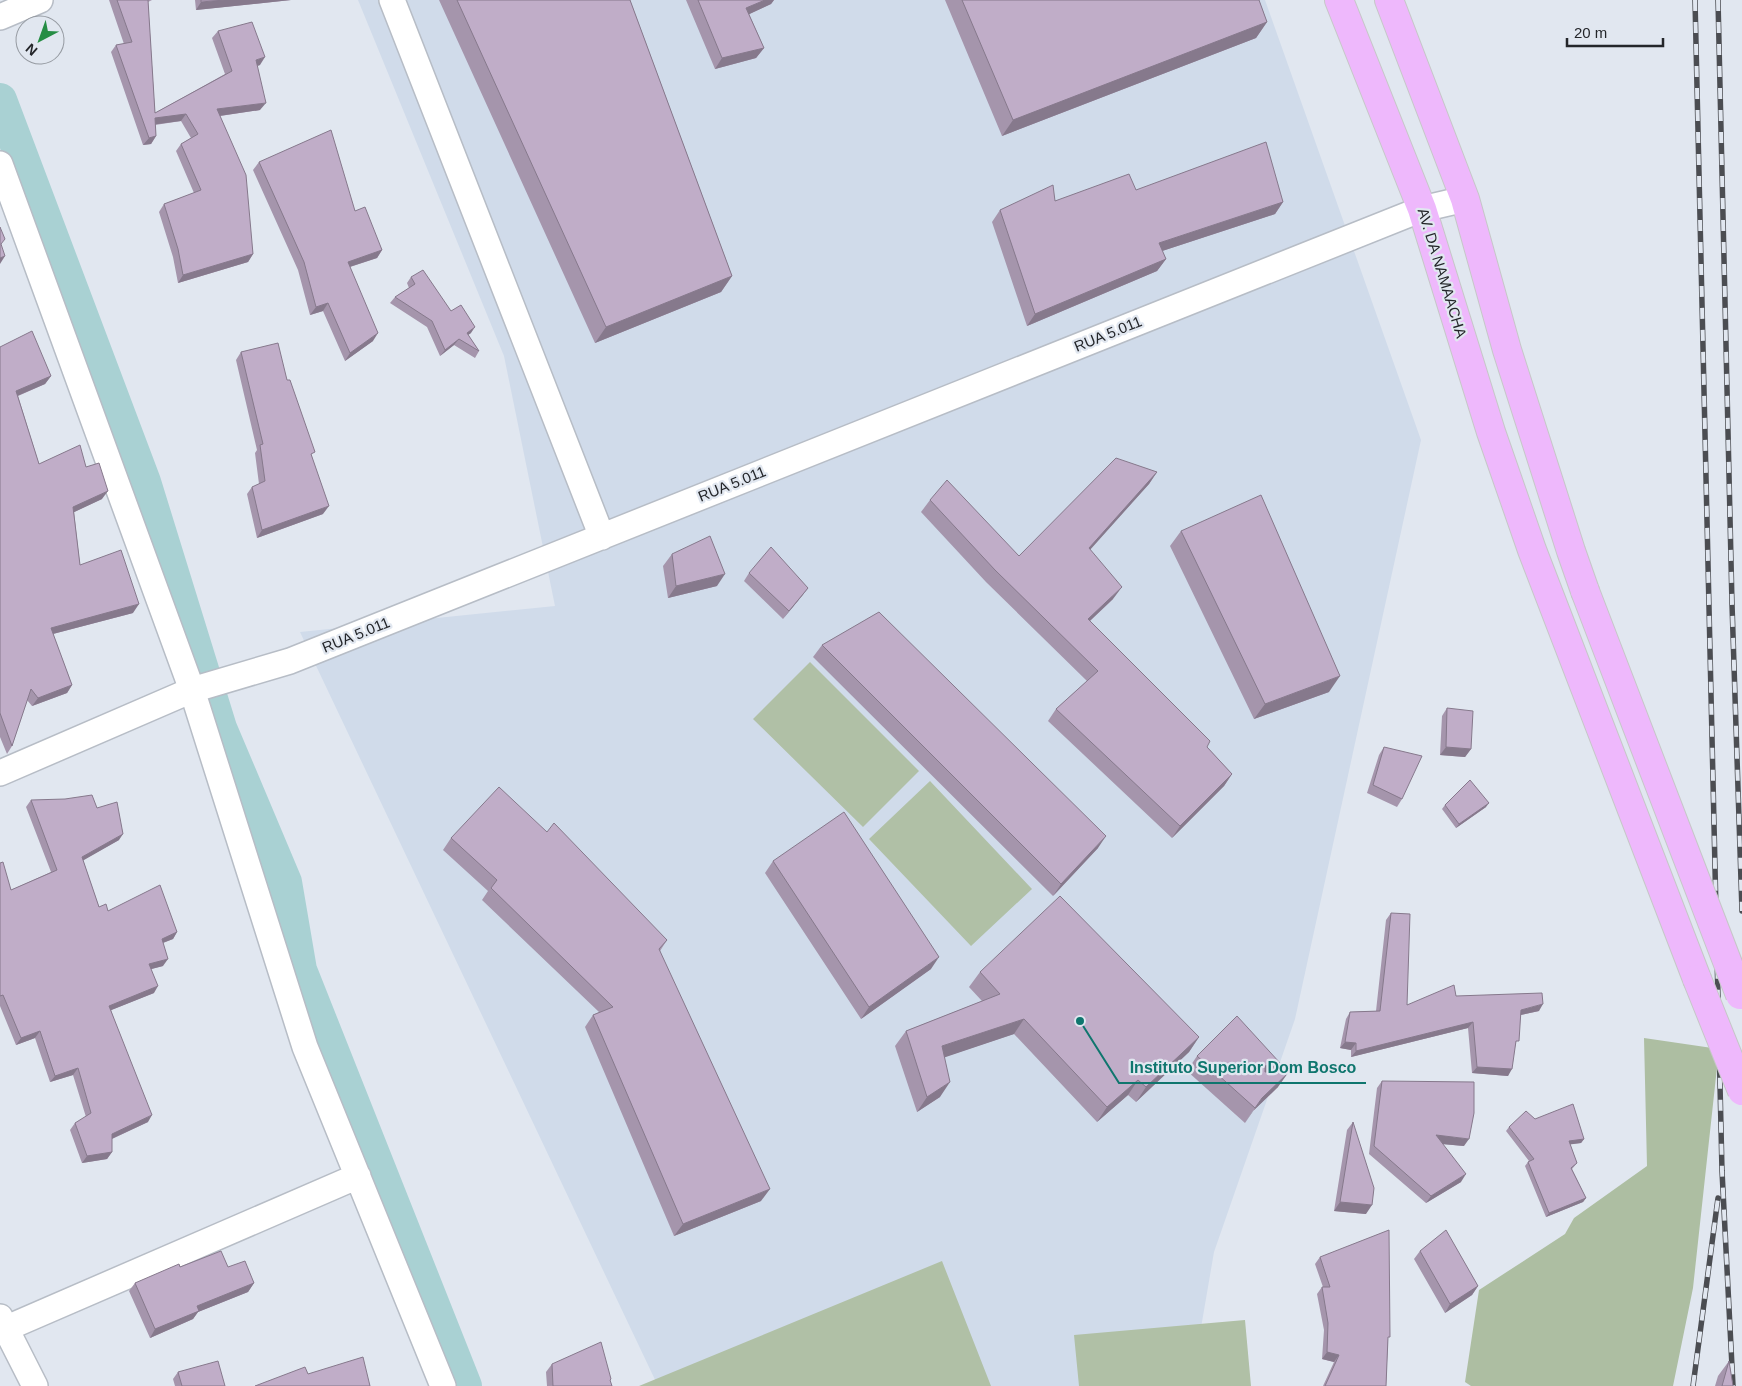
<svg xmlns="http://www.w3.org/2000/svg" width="1742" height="1386" viewBox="0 0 1742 1386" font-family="Helvetica,sans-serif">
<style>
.built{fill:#d0dbea}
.green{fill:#b0c0a6}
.forest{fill:#adbea2}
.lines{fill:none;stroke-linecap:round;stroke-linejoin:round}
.canal{stroke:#a9d1d3;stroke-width:34}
.minor-casing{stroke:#b7bdc6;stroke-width:28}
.trunk-casing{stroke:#c6c7c8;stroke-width:30}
.minor{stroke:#fff;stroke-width:25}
.trunk{stroke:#eeb8fc;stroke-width:28}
.rail-casing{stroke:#4b4d52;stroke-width:5.5}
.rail{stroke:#e1e7f0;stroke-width:4;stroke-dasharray:11;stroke-linecap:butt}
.trunk-bridge-casing{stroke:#c6c7c8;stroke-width:30;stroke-linecap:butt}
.trunk-bridge{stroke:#eeb8fc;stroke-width:28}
.wall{fill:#a595ac}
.shaded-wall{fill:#86798c}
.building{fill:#c0adc8;stroke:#86798c}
.labels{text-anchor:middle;stroke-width:4.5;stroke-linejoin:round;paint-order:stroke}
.street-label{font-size:15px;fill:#24262a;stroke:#e1e7f0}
.leader{fill:none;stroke:#0f766e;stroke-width:2}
.callout-dot{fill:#0f766e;stroke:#e1e7f0;stroke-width:2}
.callout-label{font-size:16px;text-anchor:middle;font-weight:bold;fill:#0f766e;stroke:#e1e7f0;stroke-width:4.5;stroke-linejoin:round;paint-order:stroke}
</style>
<rect width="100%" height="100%" fill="#e1e7f0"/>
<path class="built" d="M358,0H1265L1421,440L1295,1019L1214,1252L1191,1386H658L300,632L555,606L504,356Z"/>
<path class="green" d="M810,662L919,771L863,827L753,719Z
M930,781L1032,889L971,946L869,839Z
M942,1261L991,1386H639Z
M1245,1320L1251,1386H1079L1074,1335Z"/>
<path class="forest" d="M1644,1038L1719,1049L1693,1288L1673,1386H1471L1465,1382L1479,1290L1565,1234L1574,1218L1647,1166Z"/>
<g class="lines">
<path class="canal" d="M0,100L144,482L220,728L285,882L300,970L465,1386"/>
<defs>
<path id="minor" d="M392,0L602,537
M0,17L40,0
M0,164L192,690L305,1047L443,1386
M0,773L192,690L290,661L1422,209L1465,199
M0,1317L35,1386
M0,1331L358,1176"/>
<path id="trunk" d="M1339,0L1422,209L1491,432L1532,550L1697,979
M1389,0L1465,199L1507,350L1571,551L1585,591"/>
</defs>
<use href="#minor" class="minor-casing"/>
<use href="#trunk" class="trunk-casing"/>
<use href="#minor" class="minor"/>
<use href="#trunk" class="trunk"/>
<defs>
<path id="rail" d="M1695,0L1722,1171L1733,1386
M1718,0L1732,604L1742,911
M1693,1386L1718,1198"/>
</defs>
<use href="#rail" class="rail-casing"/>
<use href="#rail" class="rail"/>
<defs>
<path id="trunk-bridge" d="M1585,591L1740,995
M1697,979L1742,1091"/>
</defs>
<use href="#trunk-bridge" class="trunk-bridge-casing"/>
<use href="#trunk-bridge" class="trunk-bridge"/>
</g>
<path class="wall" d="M109,0H152L148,2L155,113L225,74L212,38L218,31L260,65L257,66L260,110L220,116L253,254L248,262L178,283L173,257L159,212L164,204L194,193L176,151L181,144L191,138L181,121L155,125L156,136L151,144L143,145L111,52L116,45L124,44Z
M195,0H291L196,10Z
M439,0H630L732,276L721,292L595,343Z
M686,0H774L771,4L749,14L764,48L756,58L715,69Z
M945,0H1259L1267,22L1256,38L1002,136Z
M259,162L355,211L382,250L377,258L350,267L373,341L345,361L323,311L310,315L298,270L253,170Z
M1136,190L1283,202L1275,214L1162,251L1166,259L1157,271L1027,326L992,222L1000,210L1055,201Z
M411,277L451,311L471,333L468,335L479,351L475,358L454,345L440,356L427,327L390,303L395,297L409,288L407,283Z
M0,347L51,376L45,384L18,396L39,464L86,467L102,499L74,512L80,565L133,613L53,634L72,685L67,693L32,706L27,700L12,746L7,754L0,737Z
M241,352L287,380L312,457L323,514L257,538L247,494L252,487L259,484L255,453L257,450L236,360Z
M1157,472L1149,484L1090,549L1113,599L1090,621L1232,774L1224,786L1172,838L1048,721L1056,709L1087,681L986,582L921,512L930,500L1019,556Z
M1181,531L1329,692L1254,719L1170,546Z
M672,554L717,586L668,598L663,566Z
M749,573L808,588L783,619L744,581Z
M822,645L1098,848L1053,896L813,657Z
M1447,708L1471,749L1465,757L1440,755L1442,716Z
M1384,747L1402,799L1397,807L1367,793L1379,755Z
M31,800L97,808L119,840L83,860L99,907L108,911L177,932L173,939L163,943V966L151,969L154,993L111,1010L148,1122L112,1139V1152L107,1159L82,1163L70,1130L75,1123L86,1117L73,1075L50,1082L35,1038L16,1045L0,1006V863L11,890L51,872L26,807Z
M1445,805L1486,807L1456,828L1442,809Z
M547,832L667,940L660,951L761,1201L674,1236L585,1027L593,1015L599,1012L482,900L488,891L443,850L451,838Z
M773,861L931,969L861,1019L765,873Z
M1391,913L1407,1005L1456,996L1539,1011L1521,1015L1515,1047L1508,1076L1472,1073L1468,1028L1351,1057V1050L1340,1048L1346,1019L1350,1012L1376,1011L1386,920Z
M980,972L1199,1037L1189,1052L1136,1102L1128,1095L1097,1122L1014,1034L944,1057L940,1097L917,1112L895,1046L906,1031L982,1001L969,987Z
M1197,1056L1280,1063L1273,1072L1278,1087L1252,1112L1245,1123L1187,1071Z
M1382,1081L1464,1146L1442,1144L1461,1182L1426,1203L1369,1154L1377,1088Z
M1535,1119L1584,1139L1581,1143L1570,1144L1577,1163L1572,1169L1586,1198L1583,1202L1546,1217L1525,1166L1528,1162L1529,1161L1506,1131L1509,1127Z
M1353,1122L1366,1214L1334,1211L1347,1130Z
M1420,1251L1478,1286L1472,1295L1445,1313L1414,1259Z
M1320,1257L1388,1340L1386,1386H1323L1334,1362L1322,1359L1324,1330L1317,1294L1322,1287H1323L1315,1264Z
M180,1267H228L254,1283L248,1292L198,1312L193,1319L150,1338L129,1291L135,1283Z
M1729,1361L1733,1386H1715L1718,1376Z
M552,1364L611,1379L610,1381L612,1386H547L546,1372Z
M178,1372L225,1386H175L173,1379Z"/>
<path class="shaded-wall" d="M225,0H291L196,10L201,2Z
M765,0H774L771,4L739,19L746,8Z
M1267,22L1256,38L1002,136L1013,120Z
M764,48L756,58L715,69L722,58Z
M265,57L260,65L251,68L256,60Z
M266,103L260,110L212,117L217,109Z
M186,114L181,121L150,125L155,118Z
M156,136L151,144L143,145L149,138Z
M1283,202L1275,214L1150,255L1159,243Z
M382,250L377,258L343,269L348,262Z
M253,254L248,262L178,283L183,275Z
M5,256L0,264V258Z
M1166,259L1157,271L1027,326L1035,314Z
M732,276L721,292L595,343L606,327Z
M328,303L323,311L310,315L316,307Z
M475,327L471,333L462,339L467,333Z
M378,333L373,341L345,361L350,353Z
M459,339L454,345L440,356L445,350Z
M51,376L45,384L10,399L16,391Z
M1157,472L1149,484L1081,560L1089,548Z
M108,491L102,499L68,515L73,507Z
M329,506L323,514L257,538L262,530Z
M725,574L717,586L668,598L676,586Z
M1122,587L1113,599L1079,631L1088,619Z
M808,588L802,596L783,619L789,611Z
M139,604L133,613L45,636L51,628Z
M1340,676L1329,692L1254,719L1265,704Z
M72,685L67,693L32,706L38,698Z
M1446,747L1471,749L1465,757L1440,755Z
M1232,774L1224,786L1172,838L1180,826Z
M1489,803L1486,807L1456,828L1459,824Z
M123,834L119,840L77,864L82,857Z
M1106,836L1098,848L1053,896L1061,884Z
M177,932L173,939L157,945L162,939Z
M939,957L931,969L861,1019L869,1007Z
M168,959L163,966L144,971L149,964Z
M158,986L154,993L104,1013L109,1006Z
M1543,1004L1539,1011L1516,1016L1521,1010Z
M1024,1019L1014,1034L931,1062L942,1046Z
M1473,1022L1468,1028L1351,1057L1356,1051Z
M40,1031L35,1038L16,1045L21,1038Z
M1199,1037L1189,1052L1136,1102L1146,1087Z
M1345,1042L1356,1043L1351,1050L1340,1048Z
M1280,1063L1270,1077L1254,1081L1265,1066Z
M1477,1067L1512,1069L1508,1076L1472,1073Z
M78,1068L73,1075L50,1082L55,1076Z
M1288,1073L1278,1087L1252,1112L1245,1123L1262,1098Z
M1138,1080L1128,1095L1097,1122L1107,1107Z
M950,1082L940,1097L917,1112L927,1097Z
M152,1115L148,1122L107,1141L112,1134Z
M1436,1135L1469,1139L1464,1146L1431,1143Z
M1584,1139L1581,1143L1566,1145L1569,1141Z
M112,1152L107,1159L82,1163L87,1156Z
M1466,1174L1461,1182L1426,1203L1431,1196Z
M770,1189L761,1201L674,1236L683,1224Z
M1586,1198L1583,1202L1546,1217L1549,1213Z
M1340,1202L1372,1205L1366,1214L1334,1211Z
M254,1283L248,1292L198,1312L193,1319L150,1338L155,1329L197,1306Z
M1478,1286L1472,1295L1445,1313L1450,1304Z
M1327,1352L1339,1355L1334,1362L1322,1359Z"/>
<path class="building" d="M117,0H148L155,113L232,71L218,31L252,22L265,57L256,60L266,103L217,109L246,175L253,254L183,275L178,249L164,204L201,190L181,144L198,134L186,114L155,118L156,136L149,138L116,45L132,42Z
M201,0H225L201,2Z
M457,0H630L732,276L606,327Z
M698,0H765L746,8L764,48L722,58Z
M962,0H1259L1267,22L1013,120Z
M331,130L355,211L365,207L382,250L348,262L378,333L350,353L328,303L316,307L304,262L259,162Z
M1266,142L1283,202L1159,243L1166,259L1035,314L1000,210L1053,185L1055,201L1129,174L1136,190Z
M0,227L5,239L1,244L5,256L0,258Z
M423,270L451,311L461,305L475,327L467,333L479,351L459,339L445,350L432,321L395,297L415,284L411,277Z
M32,331L51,376L16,391L39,464L80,445L86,467L99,463L108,491L73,507L80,565L121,550L139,604L51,628L72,685L38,698L31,689L12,746L0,713V347Z
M278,343L287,380H290L315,452L311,454L329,506L262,530L252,487L265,481L260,445L263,444L241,352Z
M1116,458L1157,472L1089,548L1122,587L1088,619L1210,741L1207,747L1232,774L1180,826L1056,709L1098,671L995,570L930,500L947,480L1019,556Z
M1261,495L1340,676L1265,704L1181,531Z
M710,536L725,574L676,586L672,554Z
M771,547L808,588L789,611L749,573Z
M879,612L1106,836L1061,884L822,645Z
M1447,708L1473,711L1471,749L1446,747Z
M1384,747L1422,756L1402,799L1373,785Z
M1470,780L1489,803L1459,824L1445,805Z
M499,787L547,832L554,823L667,940L659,949L770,1189L683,1224L593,1015L613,1007L491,888L497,880L451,838Z
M92,795L97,808L117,802L123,834L82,857L99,907L106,904L108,911L160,885L177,932L162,939L168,959L149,964L158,986L109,1006L152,1115L112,1134V1152L87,1156L75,1123L91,1113L78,1068L55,1076L40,1031L21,1038L3,995L0,996V863L3,862L11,890L57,870L31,800L65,799Z
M844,812L939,957L869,1007L773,861Z
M1060,896L1199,1037L1146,1087L1138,1080L1107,1107L1024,1019L942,1046L950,1082L927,1097L906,1031L1000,994L980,972Z
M1391,913L1410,914L1407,1005L1454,985L1456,996L1542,993L1543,1004L1521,1010L1519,1041H1516L1512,1069L1477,1067L1473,1022L1356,1051V1043L1345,1042L1350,1012L1380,1011Z
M1237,1016L1280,1063L1265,1066V1072L1288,1073L1262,1098L1255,1108L1197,1056Z
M1382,1081L1474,1082V1113L1469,1139L1436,1135L1466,1174L1431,1196L1374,1146Z
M1573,1104L1584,1139L1569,1141L1577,1163L1571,1168L1586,1198L1549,1213L1528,1162L1534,1159L1509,1127L1526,1111L1535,1119Z
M1353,1122L1374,1188L1372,1205L1340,1202Z
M1389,1230L1390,1337H1388L1386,1386H1325L1339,1355L1327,1352L1328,1323L1322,1287H1330L1320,1257Z
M1446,1230L1478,1286L1450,1304L1420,1251Z
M221,1251L228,1267L245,1261L254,1283L197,1306L199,1311L155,1329L135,1283L179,1264L180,1267Z
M601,1342L611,1379L610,1380L612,1386H553L552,1364Z
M363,1357L370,1386H255L305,1367L308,1374Z
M218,1361L225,1386H182L178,1372Z
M1729,1361L1733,1386H1722Z"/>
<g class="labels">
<g class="street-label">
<text transform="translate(1442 273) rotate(73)" y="5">AV. DA NAMAACHA</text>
<text transform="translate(1108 334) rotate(-22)" y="5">RUA 5.011</text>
<text transform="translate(732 484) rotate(-22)" y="5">RUA 5.011</text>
<text transform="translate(356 635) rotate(-22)" y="5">RUA 5.011</text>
</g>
</g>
<path class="leader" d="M1080 1021L1119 1083H1366"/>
<circle class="callout-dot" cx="1080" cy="1021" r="5"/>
<g class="callout-label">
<text x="1243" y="1073">Instituto Superior Dom Bosco</text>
</g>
<g transform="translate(40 40) rotate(221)"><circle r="24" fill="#e1e7f0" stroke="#959aa1"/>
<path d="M0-4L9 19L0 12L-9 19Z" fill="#258d44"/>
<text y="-8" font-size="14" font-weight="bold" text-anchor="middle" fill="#24262a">N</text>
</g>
<path d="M1567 38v8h96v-8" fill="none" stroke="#24262a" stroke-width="2.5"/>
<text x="1574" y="38" font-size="15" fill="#24262a" stroke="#e1e7f0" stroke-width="4" paint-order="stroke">20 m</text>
</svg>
